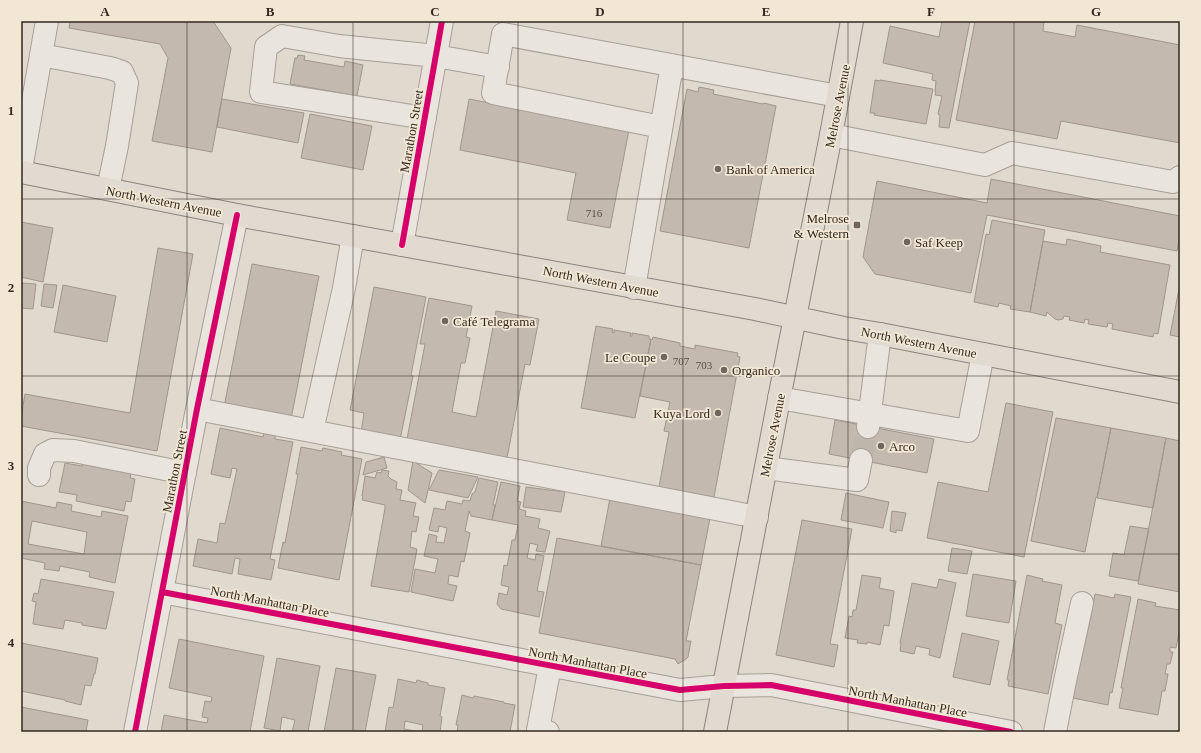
<svg xmlns="http://www.w3.org/2000/svg" width="1201" height="753" viewBox="0 0 1201 753" font-family="'Times New Roman',serif">
<style>
.building{fill:#c4b9af;stroke:#a0968e;fill-rule:evenodd}
.lines{fill:none;stroke-linecap:round;stroke-linejoin:round}
.minor-tunnel{stroke:#bdb6ab;stroke-width:22;stroke-dasharray:22 11;stroke-linecap:butt}
.minor-casing{stroke:#a69f96;stroke-width:24}
.major-casing{stroke:#8b857d;stroke-width:24}
.minor{stroke:#e9e5de;stroke-width:22}
.major{stroke:#e0dad1;stroke-width:22}
.cycleway-casing{stroke:#f1e7d4;stroke-width:8}
.cycleway{stroke:#d6006c;stroke-width:6}
.grid{fill:none;stroke:#332820;stroke-width:1;stroke-opacity:0.55}
.poi-dot{fill:#70665d;stroke:#f1e7d4;stroke-width:1.5}
.labels{text-anchor:middle;stroke-width:3.5;stroke-linejoin:round;paint-order:stroke}
.number-label{font-size:11px;fill:#574c44}
.street-label{font-size:13px;fill:#332820;stroke:#f1e7d4}
.poi-label{font-size:13px;fill:#332820;stroke:#f1e7d4;text-anchor:start}
.neatline{fill:none;stroke:#332820;stroke-width:1.5}
.grid-label{font-size:13px;text-anchor:middle;font-weight:bold;fill:#332820}
</style>
<rect width="100%" height="100%" fill="#e0dace"/>
<path class="building" d="M70,21H213L231,48L212,152L152,141L168,58L160,44L69,28Z
M942,21H970L949,128L939,127L940,115L938,114L942,96L935,95L936,92H935L936,81L932,80L933,74L883,63L890,26L939,37Z
M975,21H1044L1043,31L1075,37L1077,25L1180,45V143L1061,121L1057,139L956,120Z
M298,55L305,56L304,60L344,67L345,61L363,65L357,96L290,84L295,58H297Z
M875,80L880,81V80L933,89L926,124L874,115L875,113H870Z
M699,87L714,90L713,94L763,104L764,103L776,106L749,248L660,231L687,89L698,92Z
M222,99L304,113L298,143L217,127Z
M469,99L629,130L610,228L567,220L576,173L460,150Z
M310,114L372,126L363,170L301,158Z
M991,179L1180,216V235L1177,251L987,215L971,293L875,274L863,257L877,181L987,203Z
M992,220L1045,230L1030,312L1010,309L1011,306L999,303L998,307L974,302L986,234L989,235Z
M21,222L53,228L43,282L21,277Z
M1067,239L1101,246L1100,252L1170,265L1158,334L1154,333L1153,337L1112,329L1113,324L1108,323L1107,327L1088,324L1089,320L1085,319L1084,323L1069,320L1070,317L1064,316L1063,319L1058,320L1055,319L1047,312L1046,316L1030,312L1043,241L1066,245Z
M158,248L193,254L157,451L21,426V417L25,394L130,413Z
M252,264L319,276L291,419L224,407Z
M22,283L36,284L33,309L21,308Z
M44,284L57,285L53,308L41,306Z
M1180,284V337L1170,335Z
M63,285L116,296L107,342L54,332Z
M374,287L426,297L411,375L413,376L400,440L361,433L364,413L350,410Z
M429,298L472,306L466,337L470,338L465,363H461L452,412L476,417L496,311L539,319L530,365L525,364L507,458L407,439L425,344H420Z
M596,326L613,329L612,332L614,333V330L631,333L630,336H632V333L649,336V339H651L635,418L581,408Z
M653,337L680,343V346L695,349V345L738,353L737,356L740,357L714,497L690,493V496L680,491L659,487L669,432L664,431L670,402L640,396L651,339L652,340Z
M1006,403L1053,412L1024,557L927,538L938,482L988,492Z
M1056,418L1111,428L1097,498L1096,497L1085,552L1031,541Z
M835,420L934,439L927,473L829,454Z
M220,428L263,437L264,432L275,435V439L293,442L270,559L275,560L271,580L238,574L240,559L235,558L232,574L193,566L198,539L217,543L220,523L225,524L237,469L232,468L230,478L211,474Z
M1111,428L1166,438L1153,508L1097,498Z
M1166,438L1180,441V592L1138,584Z
M301,447L322,451L323,448L342,452L341,455L362,459L339,580L278,568L283,542L285,543L298,474H296Z
M384,457L387,468L363,475L366,462Z
M83,459L132,469L130,478L135,479L131,502L126,501L124,511L76,501L77,495L59,492L65,463L82,466Z
M413,461L432,473L425,503L408,490Z
M382,470L389,471L388,476L391,479L397,482L396,489L402,490L400,500L416,503L413,516L419,517L416,532L412,531L410,547L417,549L409,592L371,586L385,508V505L362,500L363,496H362L365,476L375,478L377,472L381,473Z
M439,470L478,477L468,498L429,490Z
M479,478L498,482L493,505H495L492,520L471,516L469,511L465,531L470,533L464,562L461,561L458,577L449,575L448,584L457,586L453,601L411,592L415,569L435,573L438,559L424,556L429,534L437,536L436,542L444,543L447,528L439,526L438,532L429,530L434,508L445,510L447,501L462,504L463,500L470,501L472,494L475,492Z
M501,482L520,486L517,501L521,502L519,509L526,511L525,516L540,519L538,528L550,531L545,552L536,551L538,545L530,543L527,558L535,560L536,554L544,556L537,591L544,592L539,617L501,609L497,604L499,593L507,595L509,587L501,585L504,565L507,566L512,540H515L518,525L492,520Z
M526,487L565,492L561,512L523,507Z
M846,493L889,502L883,528L841,520Z
M610,498L710,518L701,565L601,546Z
M21,501L56,508L57,502L72,505L71,511L101,517L102,511L128,516L115,583L89,577L90,572L60,566L59,571L44,569L45,563L21,558ZM32,521L87,532L84,554L28,544Z
M892,511L906,513L902,531L896,530V533L890,531Z
M802,520L852,529L830,644L838,645L834,667L776,655Z
M1130,526L1149,529L1138,581L1109,576L1113,553L1124,555Z
M557,538L701,565L686,641H691L688,657L686,659L678,664L675,659L539,633Z
M952,548L972,551L967,574L948,571Z
M973,574L1016,581L1009,623L966,616Z
M862,575L881,578L879,588L894,591L889,626L884,625L880,645L867,642V644L857,643L858,640L845,638L849,616L852,617L853,610H856Z
M1027,575L1043,579L1042,581L1062,585L1055,623L1062,625L1048,694L1008,686L1009,680H1007Z
M41,579L114,592L106,629L82,625V623L65,620L63,629L33,624L36,602L32,601L34,593L38,594Z
M939,579L956,583L940,658L929,655L930,649L916,646L914,654L900,651L901,643H900L912,583L937,588Z
M1095,594L1114,598L1115,594L1131,597L1112,693L1110,692L1108,705L1068,697L1081,629L1088,630Z
M1138,599L1156,603L1155,606L1180,610V628L1176,648L1170,647V652H1173L1170,664H1167L1165,674H1168L1165,691H1162L1158,715L1119,708L1123,688H1121Z
M962,633L999,641L990,685L953,677Z
M179,639L264,656L250,732H161L164,715L207,723L208,718L202,717L205,701L211,702L212,697L169,688Z
M21,643L98,658L95,674H94L91,686L85,685L81,705L65,701V700L21,691Z
M277,658L320,666L308,732H292L295,720L282,717L280,731L264,728Z
M336,668L376,675L365,732H324Z
M398,679L416,683L417,680L428,683V685L445,688L440,716L442,717L440,732H422L423,725L405,721L404,729L421,732H385L389,707L393,708Z
M462,695L473,698L474,696L504,702V703L515,705L510,732H457L458,725H456Z
M21,707L88,720L86,732H21Z"/>
<g class="lines">
<path class="minor-tunnel" d="M861,460L868,427"/>
<defs>
<path id="minor" d="M41,55L110,68L122,72L127,83L117,146L108,189
M425,118L261,92L266,47L282,36L339,46L436,56L498,67
M661,127L493,93L503,34L838,96
M831,135L985,165L1012,153L1173,182L1180,177
M21,169L47,21
M402,245L442,21
M634,288L672,65
M779,398L968,431L983,354
M197,409L757,517
M868,427L880,334
M312,431L344,288L353,236
M766,468L857,480L861,460
M39,475V468L45,454L53,450L74,451L185,473
M162,592L680,690L724,686L771,685L1011,732
M135,732L197,409L237,215
M548,732L538,730L550,666
M1055,732L1065,681L1082,603"/>
<path id="major" d="M21,172L237,215L755,309L844,328L880,334L1180,392
M715,732L785,368L831,135L852,21"/>
</defs>
<use href="#minor" class="minor-casing"/>
<use href="#major" class="major-casing"/>
<use href="#minor" class="minor"/>
<use href="#major" class="major"/>
<defs>
<path id="cycleway" d="M402,245L442,21
M162,592L680,690L724,686L771,685L1011,732
M135,732L197,409L237,215"/>
</defs>
<use href="#cycleway" class="cycleway-casing"/>
<use href="#cycleway" class="cycleway"/>
</g>
<path class="grid" d="M187,21V732M353,21V732M518,21V732M683,21V732M848,21V732M1014,21V732M21,199H1180M21,376H1180M21,554H1180"/>
<g class="poi-dot">
<circle cx="718" cy="169" r="4"/>
<rect x="853" y="221" width="8" height="8" rx="2"/>
<circle cx="907" cy="242" r="4"/>
<circle cx="445" cy="321" r="4"/>
<circle cx="664" cy="357" r="4"/>
<circle cx="724" cy="370" r="4"/>
<circle cx="718" cy="413" r="4"/>
<circle cx="881" cy="446" r="4"/>
</g>
<g class="labels">
<g class="number-label">
<text x="594" y="217">716</text>
<text x="681" y="365">707</text>
<text x="704" y="369">703</text>
</g>
<g class="street-label">
<text transform="translate(837 106) rotate(-79)" y="5">Melrose Avenue</text>
<text transform="translate(411 131) rotate(-80)" y="5">Marathon Street</text>
<text transform="translate(164 201) rotate(11)" y="5">North Western Avenue</text>
<text transform="translate(601 281) rotate(11)" y="5">North Western Avenue</text>
<text transform="translate(919 342) rotate(11)" y="5">North Western Avenue</text>
<text transform="translate(772 435) rotate(-79)" y="5">Melrose Avenue</text>
<text transform="translate(174 471) rotate(-79)" y="5">Marathon Street</text>
<text transform="translate(270 601) rotate(11)" y="5">North Manhattan Place</text>
<text transform="translate(588 662) rotate(11)" y="5">North Manhattan Place</text>
<text transform="translate(908 701) rotate(11)" y="5">North Manhattan Place</text>
</g>
<g class="poi-label">
<text x="726" y="174">Bank of America</text>
<text x="849" y="223" text-anchor="end">Melrose<tspan x="849" dy="15">&amp; Western</tspan></text>
<text x="915" y="247">Saf Keep</text>
<text x="453" y="326">Café Telegrama</text>
<text x="656" y="362" text-anchor="end">Le Coupe</text>
<text x="732" y="375">Organico</text>
<text x="710" y="418" text-anchor="end">Kuya Lord</text>
<text x="889" y="451">Arco</text>
</g>
</g>
<rect width="1201" height="753" fill="none" stroke="#f1e7d4" stroke-width="44"/>
<rect x="22" y="22" width="1157" height="709" class="neatline"/>
<g class="grid-label">
<text x="105" y="16">A</text>
<text x="270" y="16">B</text>
<text x="435" y="16">C</text>
<text x="600" y="16">D</text>
<text x="766" y="16">E</text>
<text x="931" y="16">F</text>
<text x="1096" y="16">G</text>
<text x="11" y="115">1</text>
<text x="11" y="292">2</text>
<text x="11" y="470">3</text>
<text x="11" y="647">4</text>
</g>
</svg>
